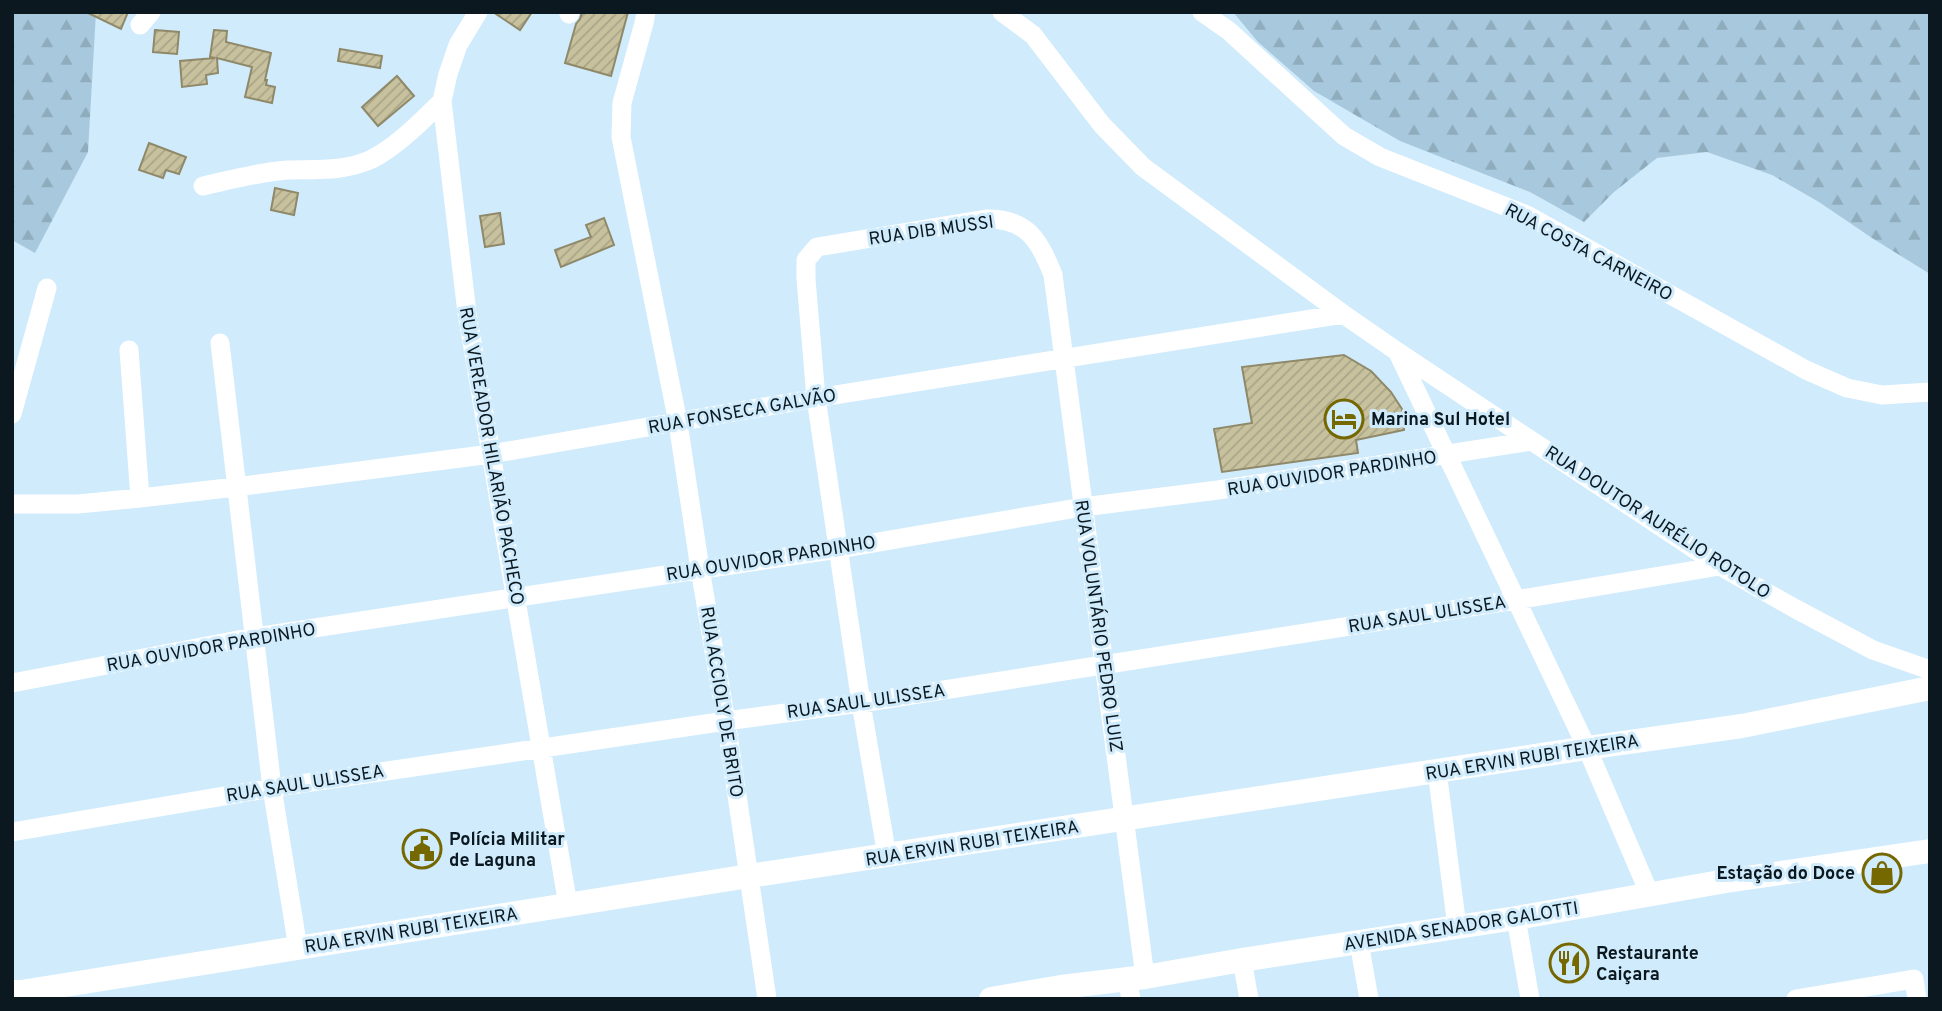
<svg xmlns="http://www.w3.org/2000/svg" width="1942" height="1011" viewBox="0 0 1942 1011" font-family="Overpass,sans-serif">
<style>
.forest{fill:url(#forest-firs)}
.building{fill:url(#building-hatch);stroke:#8f8969;stroke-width:2}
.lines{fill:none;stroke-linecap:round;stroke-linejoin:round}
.minor{stroke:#fff;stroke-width:19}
.major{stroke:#fff;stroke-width:24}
.labels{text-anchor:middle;stroke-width:6;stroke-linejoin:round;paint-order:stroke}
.street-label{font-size:18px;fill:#0b181f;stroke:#cfebfc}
.poi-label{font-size:18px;font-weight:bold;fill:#0b181f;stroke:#cfebfc;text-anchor:start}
</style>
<defs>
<pattern id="forest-firs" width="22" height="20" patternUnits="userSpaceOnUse" patternTransform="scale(1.75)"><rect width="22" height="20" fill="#a8c9dd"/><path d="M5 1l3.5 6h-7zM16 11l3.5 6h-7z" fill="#8facbd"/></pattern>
<pattern id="building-hatch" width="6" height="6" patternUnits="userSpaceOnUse" patternTransform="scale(1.75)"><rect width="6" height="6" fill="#c7c19e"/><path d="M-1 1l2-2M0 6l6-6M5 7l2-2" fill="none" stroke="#aaa588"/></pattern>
</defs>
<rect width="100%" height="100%" fill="#cfebfc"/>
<path class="forest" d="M12,12H96L88,152L35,253L12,240Z
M1233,12H1930V274L1872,238L1819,202L1772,175L1707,152L1657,158L1614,192L1584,222L1530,192L1400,141L1314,91L1258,42Z"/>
<path class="building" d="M86,12H128L121,29Z
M493,12H532L520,30Z
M582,12H628L611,76L565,63L576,24L580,19Z
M155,30L179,32L177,54L153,52Z
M214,30L227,31L226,42L271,53L265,80H267L266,85L275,87L272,103L245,97L252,67L217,58L218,73L206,75L207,84L182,87L180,61L215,58L210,57Z
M340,49L382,56L380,68L338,61Z
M397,76L414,96L378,126L362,107Z
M149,143L186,157L179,174L166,170L163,178L139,170Z
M275,188L298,193L294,215L271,210Z
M500,213L504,244L485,247L480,216Z
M604,218L614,245L561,267L555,250L591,237L586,225Z
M1344,355L1371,371L1391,392L1402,409L1404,430L1356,440L1358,453L1222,472L1214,429L1252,423L1242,367Z"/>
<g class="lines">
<path class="minor" d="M478,12L458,45L448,74L442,101L467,313L568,905
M646,12L644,23L622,103L621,137L678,423L700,569L726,721L767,999
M1002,12L1033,35L1102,125L1143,167L1343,314L1398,352L1720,566L1794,608L1873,650L1930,670
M1202,12L1229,31L1344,136L1380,157L1527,215L1806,370L1847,388L1882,395L1930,392
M569,14L570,12
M140,25L151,12
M203,186C230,180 259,172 287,170C316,169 344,172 372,159C396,147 423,120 442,101
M220,343L272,788L298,948
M129,350L140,498
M1398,353L1587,748L1650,895
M12,414L47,288
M12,504H78L140,498L236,487L491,454L816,398L1343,314
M12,683L254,637L838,549L1083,507L1218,490L1531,441
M1437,771L1457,927
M12,832L272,788L726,721L861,703L1515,600L1720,566
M887,856L861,703L816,398L806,279V260L817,247L986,219C1027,218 1040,241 1053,275L1145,977
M1516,918L1530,999
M1359,942L1369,999
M1242,960L1249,999
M1127,979L1131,999
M1796,999L1914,979L1917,999"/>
<path class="major" d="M12,992H21L749,876L1587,748L1742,726L1930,688
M991,999L1061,987L1145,977L1242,960L1516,918L1726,881L1930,851"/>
</g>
<defs>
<symbol id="hotel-ring" viewBox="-11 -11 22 22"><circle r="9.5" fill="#cfebfc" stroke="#766800" stroke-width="1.5"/><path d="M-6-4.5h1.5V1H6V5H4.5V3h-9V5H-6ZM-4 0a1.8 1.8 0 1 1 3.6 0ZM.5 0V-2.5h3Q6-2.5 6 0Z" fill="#766800"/></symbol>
<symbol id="civic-ring" viewBox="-11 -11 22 22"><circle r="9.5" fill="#cfebfc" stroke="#766800" stroke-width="1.5"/><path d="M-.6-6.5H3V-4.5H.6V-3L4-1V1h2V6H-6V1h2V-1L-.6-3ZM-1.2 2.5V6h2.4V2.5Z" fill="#766800"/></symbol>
<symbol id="shop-ring" viewBox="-11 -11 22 22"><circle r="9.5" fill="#cfebfc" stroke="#766800" stroke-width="1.5"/><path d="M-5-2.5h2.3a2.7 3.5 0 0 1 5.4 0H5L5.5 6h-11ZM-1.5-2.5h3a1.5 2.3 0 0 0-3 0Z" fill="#766800"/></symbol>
<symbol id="restaurant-ring" viewBox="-11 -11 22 22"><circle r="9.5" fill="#cfebfc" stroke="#766800" stroke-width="1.5"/><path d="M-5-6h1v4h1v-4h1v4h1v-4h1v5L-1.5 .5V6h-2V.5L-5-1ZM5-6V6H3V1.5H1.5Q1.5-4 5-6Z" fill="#766800"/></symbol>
</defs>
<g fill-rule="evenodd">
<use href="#hotel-ring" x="1322" y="397" width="44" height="44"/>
<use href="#civic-ring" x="400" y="827" width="44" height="44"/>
<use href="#shop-ring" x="1860" y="851" width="44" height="44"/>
<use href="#restaurant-ring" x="1547" y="941" width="44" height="44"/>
</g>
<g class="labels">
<g class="street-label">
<text transform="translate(931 230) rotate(-8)" y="6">RUA DIB MUSSI</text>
<text transform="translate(1589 252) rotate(28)" y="6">RUA COSTA CARNEIRO</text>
<text transform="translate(742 411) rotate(-10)" y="6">RUA FONSECA GALVÃO</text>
<text transform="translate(492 456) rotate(80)" y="6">RUA VEREADOR HILARIÃO PACHECO</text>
<text transform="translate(1332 473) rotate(-9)" y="6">RUA OUVIDOR PARDINHO</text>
<text transform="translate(1658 522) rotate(33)" y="6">RUA DOUTOR AURÉLIO ROTOLO</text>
<text transform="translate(771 558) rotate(-9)" y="6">RUA OUVIDOR PARDINHO</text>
<text transform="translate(1427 614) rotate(-9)" y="6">RUA SAUL ULISSEA</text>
<text transform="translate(1099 626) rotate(82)" y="6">RUA VOLUNTÁRIO PEDRO LUIZ</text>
<text transform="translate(211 647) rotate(-10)" y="6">RUA OUVIDOR PARDINHO</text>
<text transform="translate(866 701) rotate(-8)" y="6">RUA SAUL ULISSEA</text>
<text transform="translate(722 702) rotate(81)" y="6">RUA ACCIOLY DE BRITO</text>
<text transform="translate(1532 757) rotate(-9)" y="6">RUA ERVIN RUBI TEIXEIRA</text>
<text transform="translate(305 783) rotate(-9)" y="6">RUA SAUL ULISSEA</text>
<text transform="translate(972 843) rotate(-9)" y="6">RUA ERVIN RUBI TEIXEIRA</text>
<text transform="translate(1461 926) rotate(-9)" y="6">AVENIDA SENADOR GALOTTI</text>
<text transform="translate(411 930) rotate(-9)" y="6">RUA ERVIN RUBI TEIXEIRA</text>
</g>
<g class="poi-label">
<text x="1371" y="425">Marina Sul Hotel</text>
<text x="449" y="845">Polícia Militar<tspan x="449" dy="21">de Laguna</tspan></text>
<text x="1855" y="879" text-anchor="end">Estação do Doce</text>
<text x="1596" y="959">Restaurante<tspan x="1596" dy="21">Caiçara</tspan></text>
</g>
</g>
<rect width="1942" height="1011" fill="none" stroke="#0b181f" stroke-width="28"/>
</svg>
